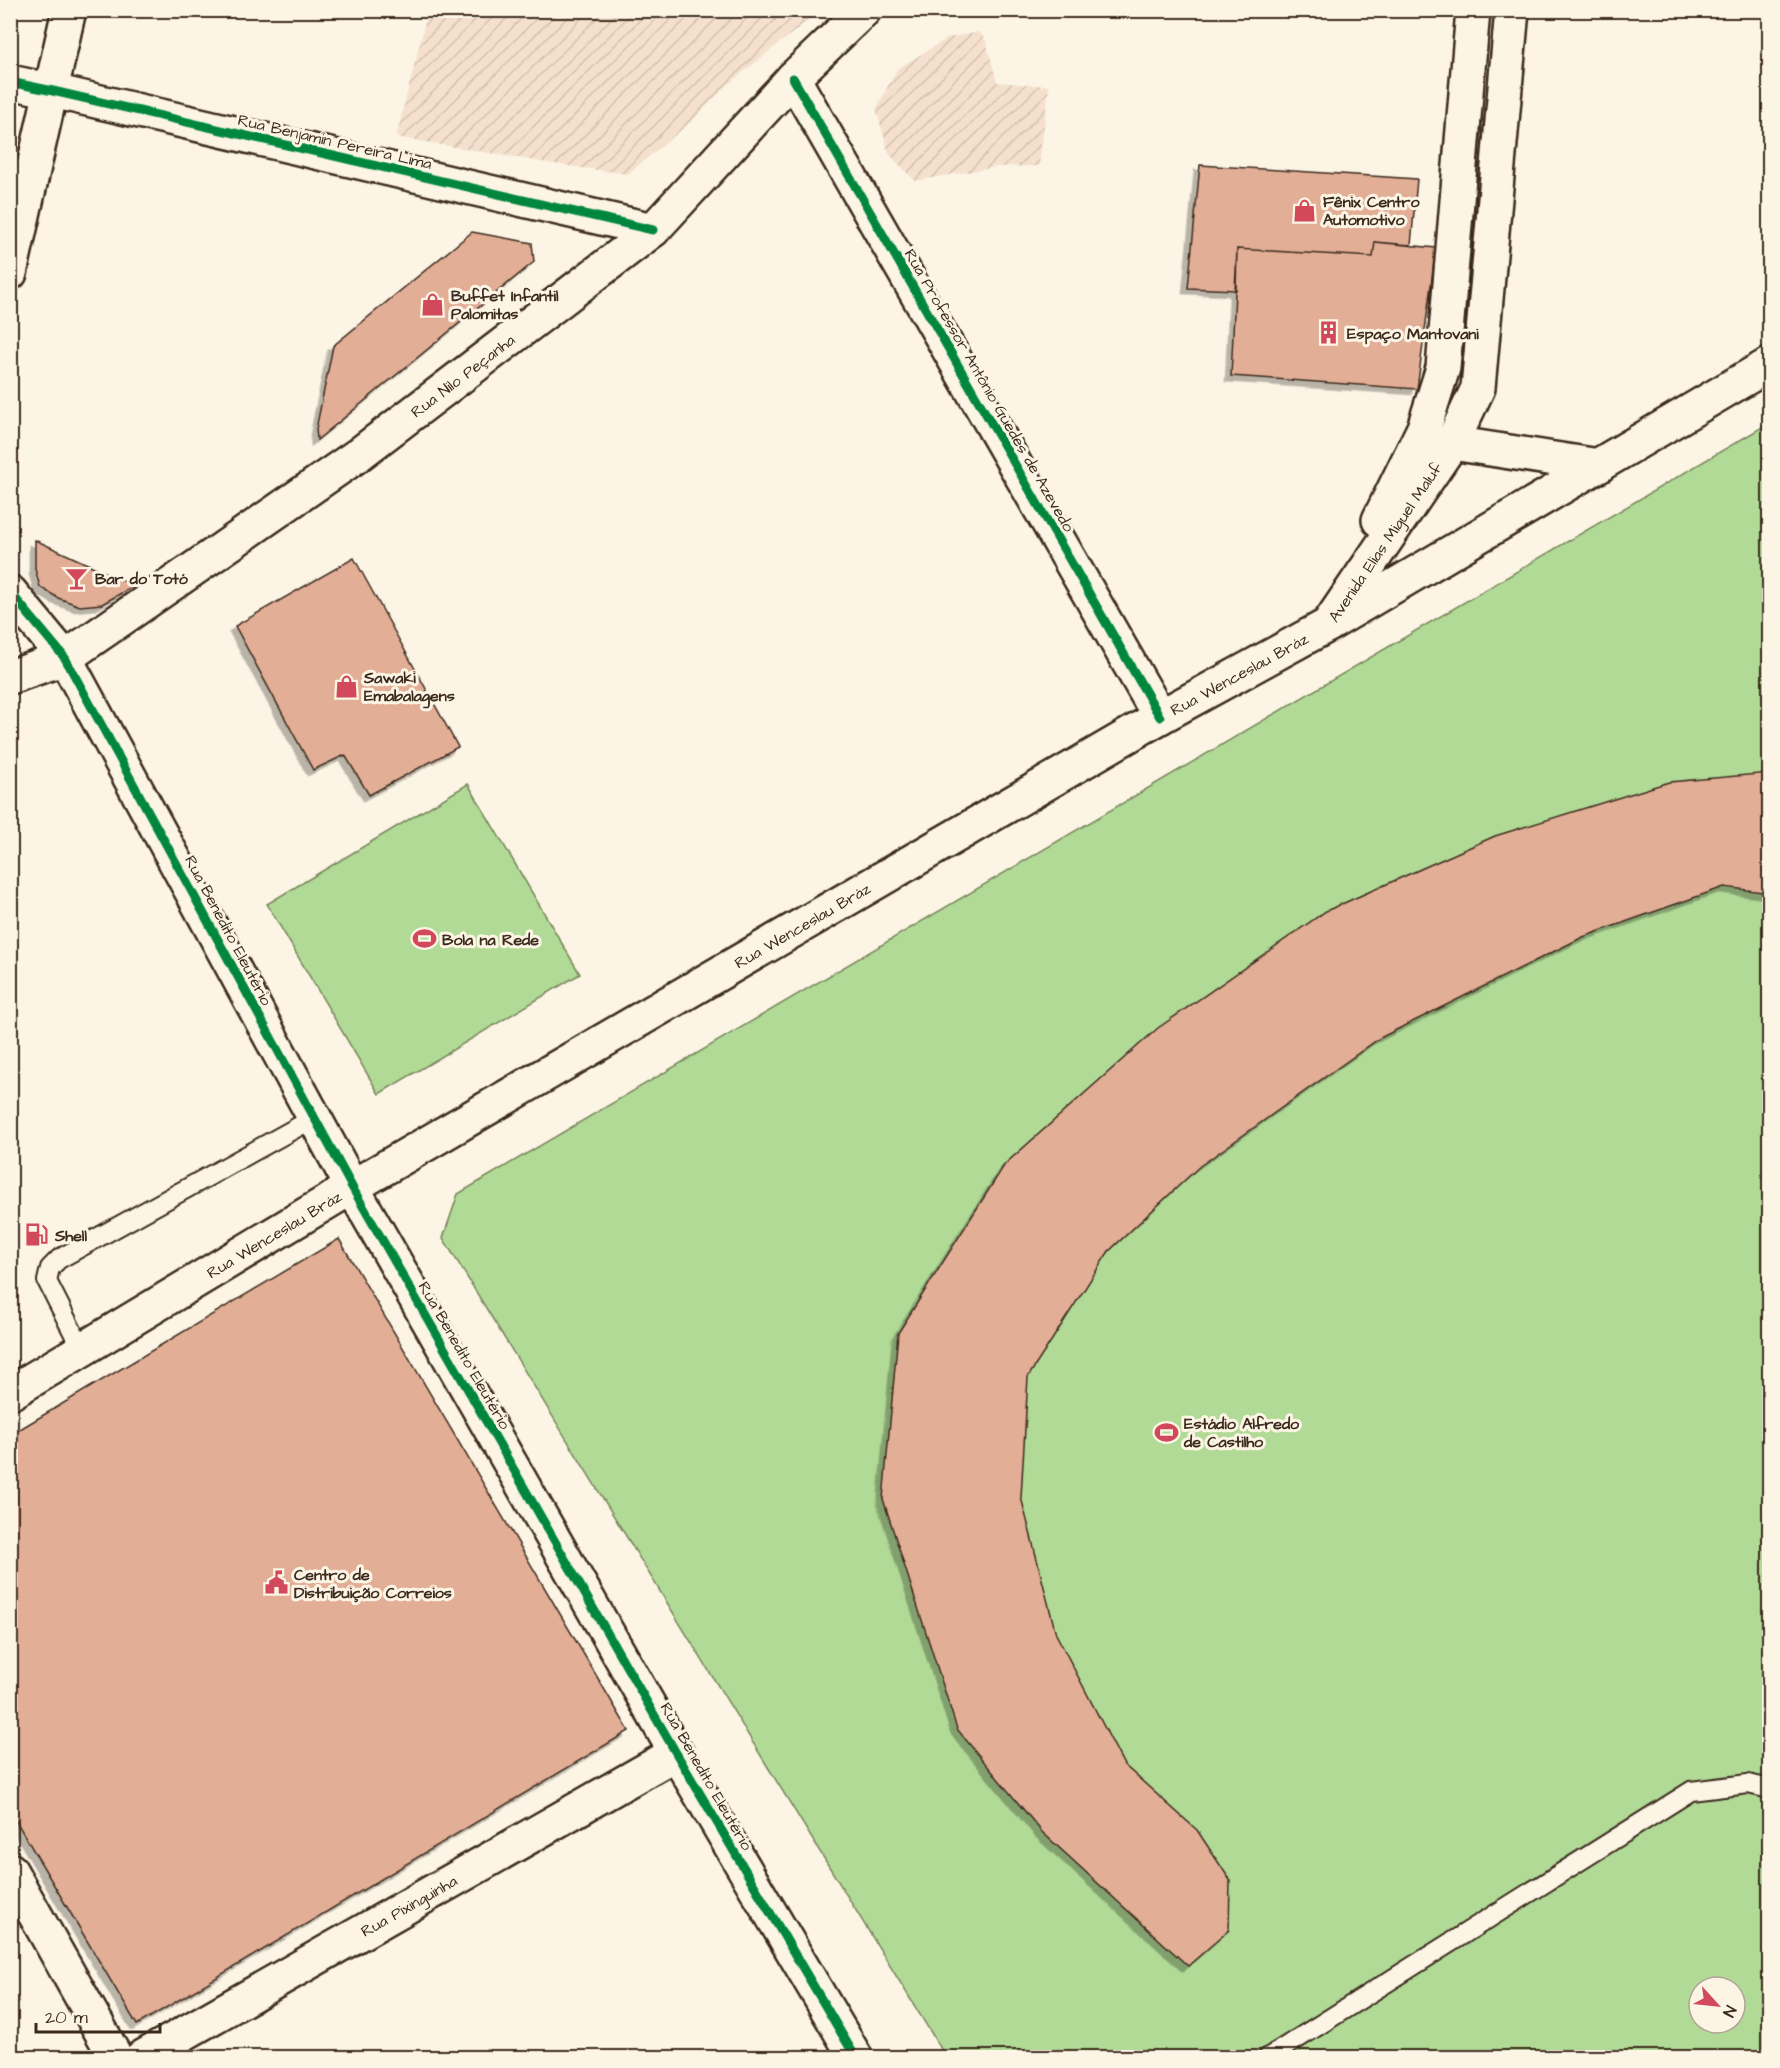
<svg xmlns="http://www.w3.org/2000/svg" width="1780" height="2068" viewBox="0 0 1780 2068" font-family="'Architects Daughter',sans-serif">
<style>
.industrial{fill:url(#industrial-furrows)}
.pitch{fill:#b1da96;stroke:#76825a;stroke-width:1.5;fill-rule:evenodd}
.building{fill:#e2ae96;stroke:#3b2a1e;stroke-width:1.5;filter:url(#shadow)}
.lines{fill:none;stroke-linecap:round;stroke-linejoin:round}
.lane-casing{stroke:#3b2a1e;stroke-width:22}
.street-casing{stroke:#3b2a1e;stroke-width:38}
.secondary-casing{stroke:#3b2a1e;stroke-width:38}
.lane{stroke:#fcf5e5;stroke-width:18}
.street{stroke:#fcf5e5;stroke-width:33}
.secondary{stroke:#fcf5e5;stroke-width:33}
.cycleway-casing{stroke:#fcf5e5;stroke-width:13}
.cycleway{stroke:#00873e;stroke-width:9}
.labels{text-anchor:middle;stroke-width:6;stroke-linejoin:round;paint-order:stroke}
.street-label{font-size:16px;fill:#3b2a1e;stroke:#fcf5e5}
.poi-label{font-size:16px;font-weight:bold;fill:#3b2a1e;stroke:#fcf5e5;text-anchor:start}
</style>
<defs>
<pattern id="industrial-furrows" width="10" height="10" patternUnits="userSpaceOnUse" patternTransform="scale(1.5)"><rect width="10" height="10" fill="#f4e0cd"/><path d="M-1 1l2-2M0 10L10 0M9 11l2-2" fill="none" stroke="#d2c0b0"/></pattern>
<filter id="shadow"><feDropShadow dx="-5.5" dy="5.5" stdDeviation="0" flood-color="#0004"/></filter>
</defs>
<rect width="100%" height="100%" fill="#fcf5e5"/>
<filter id="ink" filterUnits="userSpaceOnUse"><feTurbulence type="fractalNoise" baseFrequency=".0167" numOctaves="2"/><feDisplacementMap in="SourceGraphic" scale="12" xChannelSelector="R" yChannelSelector="G"/><feConvolveMatrix kernelMatrix="1 2 1 2 8 2 1 2 1" color-interpolation-filters="sRGB"/></filter>
<g filter="url(#ink)">
<path class="industrial" d="M428,11V10L820,11L726,86L692,121L628,174L560,165L396,137Z
M979,32L986,41L997,82L1049,86L1039,166L996,167L915,181L889,154L876,109L897,69L948,38Z"/>
<path class="pitch" d="M1769,423V2057H946L443,1238L458,1194ZM1699,1987H1735V2023H1699Z
M468,784L580,974L379,1094L267,904Z"/>
<path class="building" d="M1200,165L1417,179L1411,245L1375,242L1373,257L1237,249L1236,290L1188,288Z
M472,232L532,243L534,262L317,440L316,429L333,346Z
M1375,242L1436,248L1417,389L1231,376L1237,249L1373,257Z
M35,540L94,567L134,586L102,604L80,606L58,598L40,587L35,569Z
M354,558L458,747L369,795L345,755L313,770L235,626Z
M1770,773V893L1724,887L1583,937L1380,1038L1200,1166L1109,1251L1028,1377L1021,1497L1056,1634L1124,1765L1197,1830L1230,1880L1229,1930L1188,1966L1042,1832L957,1729L883,1499L898,1333L1005,1164L1158,1028L1326,911L1495,836L1669,782Z
M339,1239L629,1731L137,2025L10,1811V1435Z"/>
<g class="lines">
<defs>
<path id="lane" d="M82,1350L47,1281L50,1268L59,1259L314,1118
M1267,2058L1691,1791L1748,1784L1770,1789"/>
<g id="street">
<path d="M793,78L1160,717"/>
<path d="M10,82L53,91L653,230"/>
<path d="M10,273L69,10"/>
<path d="M1452,443L1599,466"/>
<path d="M10,592L65,658L352,1187L676,1753L856,2058"/>
<path d="M1328,625L1770,364"/>
<path d="M10,1870L116,2058"/>
<path id="s1" d="M141,2058L676,1753"/>
</g>
<g id="secondary">
<path d="M1379,520L1424,428L1443,368L1473,10"/>
<path id="s2" d="M10,677L65,658L358,455L653,230L793,78L864,10"/>
<path id="s3" d="M10,1393L352,1187L1160,717L1328,625L1452,443L1478,388L1512,10"/>
</g>
</defs>
<use href="#lane" class="lane-casing"/>
<use href="#street" class="street-casing"/>
<use href="#secondary" class="secondary-casing"/>
<use href="#lane" class="lane"/>
<use href="#street" class="street"/>
<use href="#secondary" class="secondary"/>
<defs>
<path id="cycleway" d="M793,78L1160,717
M10,82L53,91L653,230
M10,592L65,658L352,1187L676,1753L856,2058"/>
</defs>
<use href="#cycleway" class="cycleway-casing"/>
<use href="#cycleway" class="cycleway"/>
</g>
</g>
<defs>
<symbol id="shop-bare" viewBox="-9 -9 18 18"><path d="M-5-2.5h2.3a2.7 3.5 0 0 1 5.4 0H5L5.5 6h-11ZM-1.5-2.5h3a1.5 2.3 0 0 0-3 0Z" fill="#d1495b" stroke="#fcf5e5" stroke-width="2.5" paint-order="stroke"/></symbol>
<symbol id="building-bare" viewBox="-9 -9 18 18"><path d="M-4-6H4V6H1V3H-1V6H-4ZM-2.5-4.3h1.7v1.8h-1.7ZM.8-4.3h1.7v1.8H.8ZM-2.5-1h1.7V.8h-1.7ZM.8-1h1.7V.8H.8Z" fill="#d1495b" stroke="#fcf5e5" stroke-width="2.5" paint-order="stroke"/></symbol>
<symbol id="bar-bare" viewBox="-9 -9 18 18"><path d="M-6-5H6L.8 .8V4.5H3.5V6h-7V4.5H-.8V.8Z" fill="#d1495b" stroke="#fcf5e5" stroke-width="2.5" paint-order="stroke"/></symbol>
<symbol id="stadium-bare" viewBox="-9 -9 18 18"><path d="M0-5a6.5 5 0 1 0 0 10a6.5 5 0 1 0 0-10ZM-3.5-1.8h7v3.6h-7Z" fill="#d1495b" stroke="#fcf5e5" stroke-width="2.5" paint-order="stroke"/></symbol>
<symbol id="fuel-bare" viewBox="-9 -9 18 18"><path d="M-5.5-6h7V0h2V4h1.3V-2.5L3-4.5l.8-.8L6-3V5H2.5V1h-1V6h-7ZM-4.2-4.7v3.2H.2V-4.7Z" fill="#d1495b" stroke="#fcf5e5" stroke-width="2.5" paint-order="stroke"/></symbol>
<symbol id="civic-bare" viewBox="-9 -9 18 18"><path d="M-.6-6.5H3V-4.5H.6V-3L4-1V1h2V6H-6V1h2V-1L-.6-3ZM-1.2 2.5V6h2.4V2.5Z" fill="#d1495b" stroke="#fcf5e5" stroke-width="2.5" paint-order="stroke"/></symbol>
</defs>
<g fill-rule="evenodd">
<use href="#shop-bare" x="1288" y="194" width="33" height="33"/>
<use href="#shop-bare" x="416" y="288" width="33" height="33"/>
<use href="#building-bare" x="1312" y="316" width="33" height="33"/>
<use href="#bar-bare" x="60" y="562" width="33" height="33"/>
<use href="#shop-bare" x="330" y="670" width="33" height="33"/>
<use href="#stadium-bare" x="408" y="922" width="33" height="33"/>
<use href="#fuel-bare" x="20" y="1218" width="33" height="33"/>
<use href="#stadium-bare" x="1150" y="1416" width="33" height="33"/>
<use href="#civic-bare" x="260" y="1566" width="33" height="33"/>
</g>
<g class="labels">
<g class="street-label">
<text transform="translate(335 141) rotate(13)" y="6">Rua Benjamin Pereira Lima</text>
<text dy="6" stroke="none"><textPath href="#s2" startOffset="546">Rua Nilo Peçanha</textPath></text>
<text transform="translate(990 390) rotate(60)" y="6">Rua Professor Antônio Guedes de Azevedo</text>
<text dy="6" stroke="none"><textPath href="#s3" startOffset="1626">Avenida Elias Miguel Maluf</textPath></text>
<text dy="6" stroke="none"><textPath href="#s3" startOffset="1424">Rua Wenceslau Bráz</textPath></text>
<text dy="6" stroke="none"><textPath href="#s3" startOffset="920">Rua Wenceslau Bráz</textPath></text>
<text transform="translate(229 930) rotate(62)" y="6">Rua Benedito Eleutério</text>
<text dy="6" stroke="none"><textPath href="#s3" startOffset="308">Rua Wenceslau Bráz</textPath></text>
<text transform="translate(465 1355) rotate(60)" y="6">Rua Benedito Eleutério</text>
<text transform="translate(707 1776) rotate(60)" y="6">Rua Benedito Eleutério</text>
<text dy="6" stroke="none"><textPath href="#s1" startOffset="308">Rua Pixinguinha</textPath></text>
</g>
<g class="poi-label">
<text x="1323" y="207">Fênix Centro<tspan x="1323" dy="18">Automotivo</tspan></text>
<text x="451" y="301">Buffet Infantil<tspan x="451" dy="18">Palomitas</tspan></text>
<text x="1347" y="339">Espaço Mantovani</text>
<text x="95" y="584">Bar do Totó</text>
<text x="364" y="683">Sawaki<tspan x="364" dy="18">Emabalagens</tspan></text>
<text x="442" y="945">Bola na Rede</text>
<text x="55" y="1241">Shell</text>
<text x="1184" y="1429">Estádio Alfredo<tspan x="1184" dy="18">de Castilho</tspan></text>
<text x="294" y="1580">Centro de<tspan x="294" dy="18">Distribuição Correios</tspan></text>
</g>
</g>
<rect width="1780" height="2068" fill="none" stroke="#fcf5e5" stroke-width="36"/>
<rect x="18" y="18" width="1744" height="2032" fill="none" stroke="#3b2a1e" stroke-width="2" filter="url(#ink)"/>
<g transform="translate(1717 2005) rotate(117)"><circle r="28" fill="#fcf5e5" stroke="#afa495" stroke-width="1.5"/>
<path d="M0-4.5L10 22L0 15L-10 22Z" fill="#d1495b"/>
<text y="-9" font-size="16" font-weight="bold" text-anchor="middle" fill="#3b2a1e">N</text>
</g>
<path d="M36 2023v9h124v-9" fill="none" stroke="#3b2a1e" stroke-width="3"/>
<text x="45" y="2023" font-size="18" fill="#3b2a1e" stroke="#fcf5e5" stroke-width="4.5" paint-order="stroke">20 m</text>
</svg>
